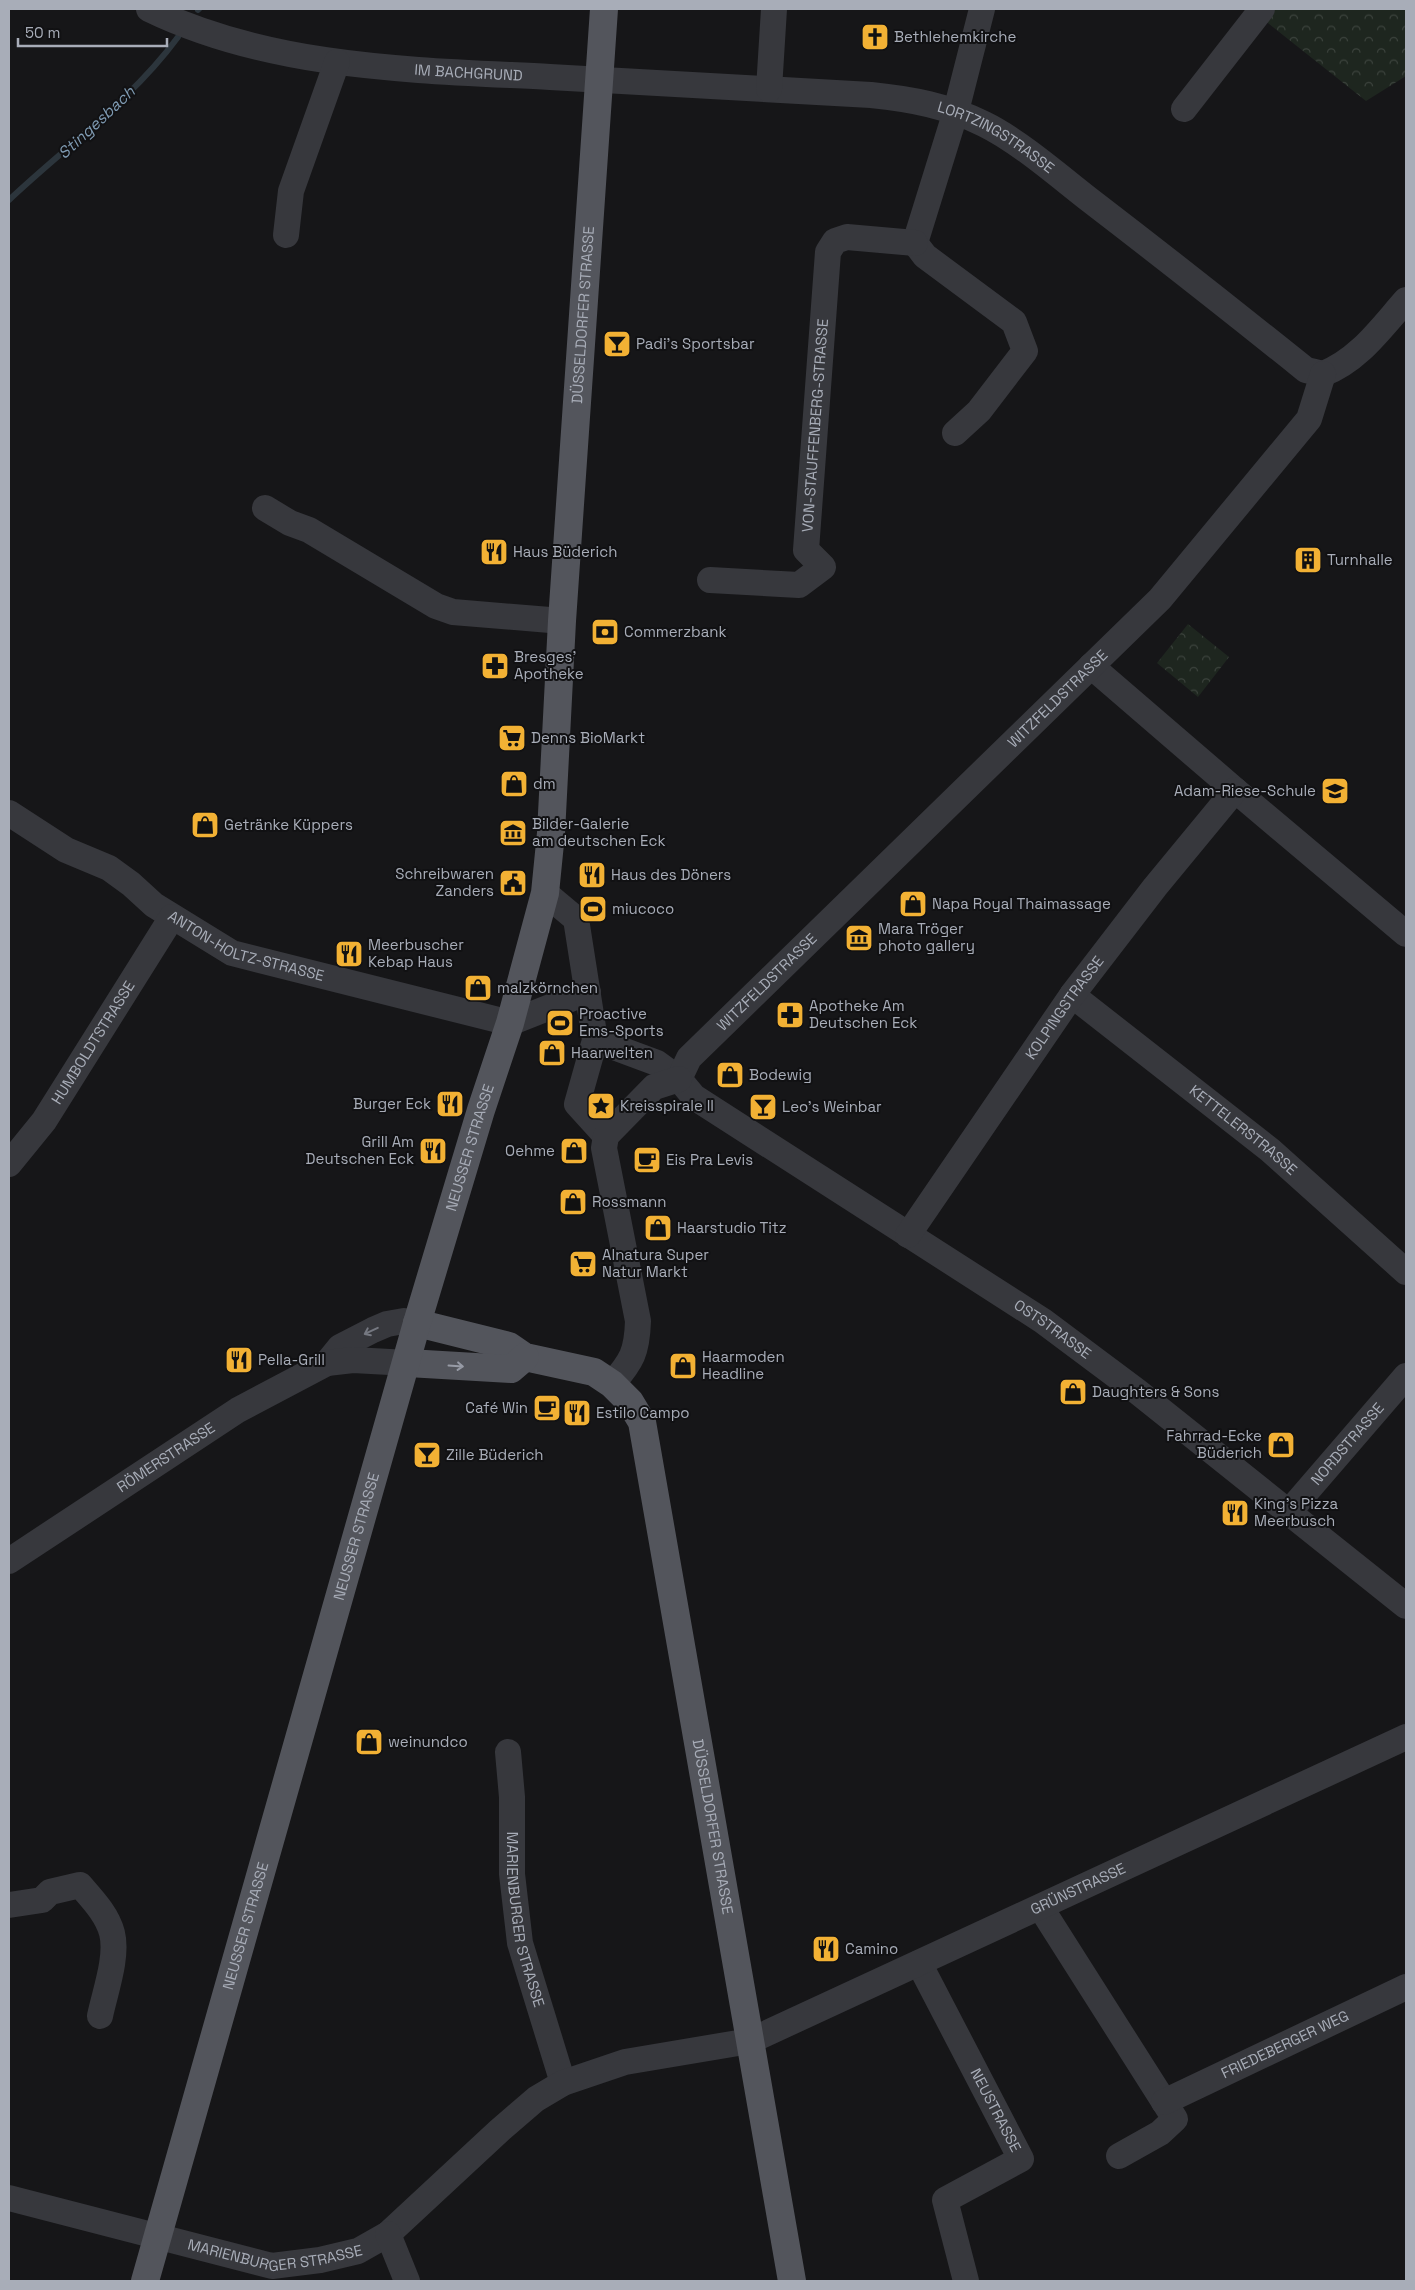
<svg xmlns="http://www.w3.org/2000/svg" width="1415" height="2290" viewBox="0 0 1415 2290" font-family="'Space Grotesk',sans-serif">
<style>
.park{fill:url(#park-crowns)}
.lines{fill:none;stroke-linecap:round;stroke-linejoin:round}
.stream{stroke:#2c353c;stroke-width:6}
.minor{stroke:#37383d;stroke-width:26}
.major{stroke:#53555c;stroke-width:28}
.oneway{stroke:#757881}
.oneway2{stroke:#979ba6}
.labels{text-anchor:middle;stroke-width:4;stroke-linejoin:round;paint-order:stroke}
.poi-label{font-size:15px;fill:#a8adb8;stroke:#111113;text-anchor:start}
.street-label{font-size:15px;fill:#a8adb8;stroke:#111113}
.water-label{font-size:16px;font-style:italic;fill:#7f9bb3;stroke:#111113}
</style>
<defs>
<pattern id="park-crowns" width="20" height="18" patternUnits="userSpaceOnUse" patternTransform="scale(1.25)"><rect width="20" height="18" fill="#1e261f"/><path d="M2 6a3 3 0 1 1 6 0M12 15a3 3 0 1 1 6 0" fill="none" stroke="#3c433d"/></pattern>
</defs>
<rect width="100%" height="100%" fill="#161618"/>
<path class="park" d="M1272,9H1406V76L1366,101L1264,20Z
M1188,624L1229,657L1198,697L1157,663Z"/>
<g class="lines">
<path class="stream" d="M198,10L199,9
M9,200C66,146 131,101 178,37"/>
<g class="minor">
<path id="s1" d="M149,9C273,69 415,70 550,77C657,83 764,89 871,95C911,99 948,106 984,124C1019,141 1060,177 1091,201C1164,257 1235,313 1306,370L1323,374"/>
<path d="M769,89L774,9"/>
<path d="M1184,109L1262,9"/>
<path d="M286,235L291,191L337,62"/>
<path d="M1323,374C1359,360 1381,328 1406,300"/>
<path d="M955,433L979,411L1025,351L1014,322L925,256L915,243L956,111L982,9"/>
<path d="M265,508L290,523L309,530L436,606L453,612L562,621"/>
<path id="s2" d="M710,580L799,585L823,567L806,550L828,252L835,241L847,237L915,243"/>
<path d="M1091,666L1235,790L1406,934"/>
<path id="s3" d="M9,813L66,850L109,868L131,884L154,905L232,953L510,1023L588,992"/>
<path d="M545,893L576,919L595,1040L577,1104L606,1136"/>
<path id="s4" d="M1072,995L1270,1150L1406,1272"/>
<path id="s5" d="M595,1040L657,1063L679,1079L694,1097L1043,1321L1138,1392L1406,1606"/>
<path id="s6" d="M679,1079L689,1058L1160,599L1309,419L1323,374"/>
<path id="s7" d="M9,1164L44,1121L172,917"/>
<path id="s8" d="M908,1235L1072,995L1155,887L1235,790"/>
<path d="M327,1363L340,1347L373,1330L387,1324L404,1321L417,1323"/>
<path d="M612,1384C632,1361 637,1352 638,1321L604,1148L606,1136L654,1087L679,1079"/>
<path id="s9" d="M1288,1513L1406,1376"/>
<path id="s10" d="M9,1561L238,1410L327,1363L353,1360L408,1363"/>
<path id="s11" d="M508,1752L512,1797V1874L520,1943L563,2083"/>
<path d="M9,1905L42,1900L50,1892L80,1885C92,1899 107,1914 112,1933C118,1957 105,1992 100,2016"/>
<path d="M1041,1908L1175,2119L1160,2133L1119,2156"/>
<path id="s12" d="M919,1963L1021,2159L945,2200L966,2281"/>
<path id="s13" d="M1164,2102L1406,1987"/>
<path id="s14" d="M9,2198L272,2266L320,2260L358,2251L388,2234L500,2130L536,2099L563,2083L625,2062L750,2041L1406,1737"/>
<path d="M388,2234L407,2281"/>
</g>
<g class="major">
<path id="s15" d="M417,1323L509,1346L525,1357L594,1372L612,1384L630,1402L642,1422L792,2281"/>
<path d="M408,1363L511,1369L525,1357"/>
<path id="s16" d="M145,2281L417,1323L481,1110L510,1023L545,893L551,833L562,621L604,9"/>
</g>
</g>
<defs><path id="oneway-shaft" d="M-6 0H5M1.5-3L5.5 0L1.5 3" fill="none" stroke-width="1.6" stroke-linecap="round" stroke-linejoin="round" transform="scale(1.25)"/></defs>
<use class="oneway" href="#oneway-shaft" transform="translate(371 1331) rotate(155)"/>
<use class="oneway2" href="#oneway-shaft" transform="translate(456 1366) rotate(4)"/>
<defs>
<symbol id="church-square" viewBox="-11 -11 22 22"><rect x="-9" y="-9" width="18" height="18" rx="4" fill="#f2b134" stroke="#111113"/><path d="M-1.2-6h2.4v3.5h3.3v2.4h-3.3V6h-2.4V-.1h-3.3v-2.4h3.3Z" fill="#111"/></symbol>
<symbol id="bar-square" viewBox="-11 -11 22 22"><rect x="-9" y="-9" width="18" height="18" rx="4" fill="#f2b134" stroke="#111113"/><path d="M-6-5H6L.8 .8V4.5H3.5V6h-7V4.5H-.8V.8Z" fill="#111"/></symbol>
<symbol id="restaurant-square" viewBox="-11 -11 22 22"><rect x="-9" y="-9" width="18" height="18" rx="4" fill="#f2b134" stroke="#111113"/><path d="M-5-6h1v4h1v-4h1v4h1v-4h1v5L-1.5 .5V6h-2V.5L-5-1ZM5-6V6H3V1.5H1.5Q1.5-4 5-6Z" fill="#111"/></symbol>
<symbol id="building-square" viewBox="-11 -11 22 22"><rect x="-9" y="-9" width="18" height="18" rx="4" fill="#f2b134" stroke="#111113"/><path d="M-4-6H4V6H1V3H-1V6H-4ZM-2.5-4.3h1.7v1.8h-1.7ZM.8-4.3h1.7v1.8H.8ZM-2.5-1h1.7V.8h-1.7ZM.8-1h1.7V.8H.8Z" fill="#111"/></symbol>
<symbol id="bank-square" viewBox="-11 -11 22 22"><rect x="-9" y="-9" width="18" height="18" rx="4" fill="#f2b134" stroke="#111113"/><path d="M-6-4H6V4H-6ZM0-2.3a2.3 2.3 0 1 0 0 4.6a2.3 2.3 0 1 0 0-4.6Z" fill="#111"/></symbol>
<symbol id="pharmacy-square" viewBox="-11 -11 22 22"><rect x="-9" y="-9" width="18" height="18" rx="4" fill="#f2b134" stroke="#111113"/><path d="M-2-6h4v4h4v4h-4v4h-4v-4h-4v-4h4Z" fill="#111"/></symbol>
<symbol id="supermarket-square" viewBox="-11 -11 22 22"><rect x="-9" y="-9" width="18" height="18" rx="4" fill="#f2b134" stroke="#111113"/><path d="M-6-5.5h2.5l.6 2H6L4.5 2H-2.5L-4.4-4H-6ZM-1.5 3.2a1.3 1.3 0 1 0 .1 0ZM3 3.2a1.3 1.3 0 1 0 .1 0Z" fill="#111"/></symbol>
<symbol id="shop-square" viewBox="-11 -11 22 22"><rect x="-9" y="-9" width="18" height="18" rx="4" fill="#f2b134" stroke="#111113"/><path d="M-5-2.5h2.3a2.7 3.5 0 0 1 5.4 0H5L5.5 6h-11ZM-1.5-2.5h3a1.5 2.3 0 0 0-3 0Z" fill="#111"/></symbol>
<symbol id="school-square" viewBox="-11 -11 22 22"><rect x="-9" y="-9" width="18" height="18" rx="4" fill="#f2b134" stroke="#111113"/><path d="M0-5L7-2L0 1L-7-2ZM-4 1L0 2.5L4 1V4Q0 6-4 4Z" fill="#111"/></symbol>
<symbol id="museum-square" viewBox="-11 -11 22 22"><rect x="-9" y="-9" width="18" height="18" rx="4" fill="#f2b134" stroke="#111113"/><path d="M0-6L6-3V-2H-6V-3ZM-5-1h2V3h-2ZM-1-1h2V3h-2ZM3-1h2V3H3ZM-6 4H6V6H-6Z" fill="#111"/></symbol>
<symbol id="civic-square" viewBox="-11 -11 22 22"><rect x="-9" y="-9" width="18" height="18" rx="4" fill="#f2b134" stroke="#111113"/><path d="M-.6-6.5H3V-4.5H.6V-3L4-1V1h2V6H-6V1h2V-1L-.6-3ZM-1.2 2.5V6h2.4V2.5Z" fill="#111"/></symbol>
<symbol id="stadium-square" viewBox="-11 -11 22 22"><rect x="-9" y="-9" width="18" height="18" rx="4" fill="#f2b134" stroke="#111113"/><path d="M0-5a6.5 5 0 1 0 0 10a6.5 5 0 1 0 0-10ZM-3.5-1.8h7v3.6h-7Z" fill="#111"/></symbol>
<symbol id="sight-square" viewBox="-11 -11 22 22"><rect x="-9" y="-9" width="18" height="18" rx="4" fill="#f2b134" stroke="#111113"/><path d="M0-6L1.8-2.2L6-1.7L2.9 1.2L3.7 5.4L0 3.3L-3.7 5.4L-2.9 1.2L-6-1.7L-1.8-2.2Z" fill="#111"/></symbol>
<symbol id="cafe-square" viewBox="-11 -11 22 22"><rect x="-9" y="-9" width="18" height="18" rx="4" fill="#f2b134" stroke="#111113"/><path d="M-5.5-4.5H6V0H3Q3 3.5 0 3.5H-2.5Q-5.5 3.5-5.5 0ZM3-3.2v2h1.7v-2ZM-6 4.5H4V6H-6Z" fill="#111"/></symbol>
</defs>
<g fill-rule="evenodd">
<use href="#church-square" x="859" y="21" width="32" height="32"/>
<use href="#bar-square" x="601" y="328" width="32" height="32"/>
<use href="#restaurant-square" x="478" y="536" width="32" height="32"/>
<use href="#building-square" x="1292" y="544" width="32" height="32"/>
<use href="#bank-square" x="589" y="616" width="32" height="32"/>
<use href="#pharmacy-square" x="479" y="650" width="32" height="32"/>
<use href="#supermarket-square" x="496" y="722" width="32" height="32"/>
<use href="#shop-square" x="498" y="768" width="32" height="32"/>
<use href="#school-square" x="1319" y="775" width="32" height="32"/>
<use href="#shop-square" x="189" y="809" width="32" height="32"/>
<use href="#museum-square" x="497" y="817" width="32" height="32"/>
<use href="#restaurant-square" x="576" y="859" width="32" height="32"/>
<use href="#civic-square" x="497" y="867" width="32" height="32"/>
<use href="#shop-square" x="897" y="888" width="32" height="32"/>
<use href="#stadium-square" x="577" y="893" width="32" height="32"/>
<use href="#museum-square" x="843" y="922" width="32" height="32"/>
<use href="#restaurant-square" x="333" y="938" width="32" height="32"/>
<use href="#shop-square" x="462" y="972" width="32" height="32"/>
<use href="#pharmacy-square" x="774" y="999" width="32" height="32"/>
<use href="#stadium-square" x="544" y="1007" width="32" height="32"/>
<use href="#shop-square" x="536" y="1037" width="32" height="32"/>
<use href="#shop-square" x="714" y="1059" width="32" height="32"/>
<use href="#restaurant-square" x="434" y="1088" width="32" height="32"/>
<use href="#sight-square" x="585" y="1090" width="32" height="32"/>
<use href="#bar-square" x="747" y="1091" width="32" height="32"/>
<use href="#restaurant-square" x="417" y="1135" width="32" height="32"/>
<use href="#shop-square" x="558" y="1135" width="32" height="32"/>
<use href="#cafe-square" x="631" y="1144" width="32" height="32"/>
<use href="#shop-square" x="557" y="1186" width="32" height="32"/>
<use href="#shop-square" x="642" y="1212" width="32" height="32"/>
<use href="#supermarket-square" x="567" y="1248" width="32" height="32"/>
<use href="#restaurant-square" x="223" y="1344" width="32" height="32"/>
<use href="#shop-square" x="667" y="1350" width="32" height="32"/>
<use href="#shop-square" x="1057" y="1376" width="32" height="32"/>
<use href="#cafe-square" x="531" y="1392" width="32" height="32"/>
<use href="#restaurant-square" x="561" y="1397" width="32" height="32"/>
<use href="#shop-square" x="1265" y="1429" width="32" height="32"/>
<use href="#bar-square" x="411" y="1439" width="32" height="32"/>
<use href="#restaurant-square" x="1219" y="1497" width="32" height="32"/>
<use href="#shop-square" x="353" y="1726" width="32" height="32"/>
<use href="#restaurant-square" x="810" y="1933" width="32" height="32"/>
</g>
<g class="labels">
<g class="poi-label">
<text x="894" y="42">Bethlehemkirche</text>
<text x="636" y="349">Padi's Sportsbar</text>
<text x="513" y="557">Haus Büderich</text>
<text x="1327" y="565">Turnhalle</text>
<text x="624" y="637">Commerzbank</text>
<text x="514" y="662">Bresges'<tspan x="514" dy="17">Apotheke</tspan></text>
<text x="531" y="743">Denns BioMarkt</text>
<text x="533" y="789">dm</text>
<text x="1316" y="796" text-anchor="end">Adam-Riese-Schule</text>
<text x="532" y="829">Bilder-Galerie<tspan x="532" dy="17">am deutschen Eck</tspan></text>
<text x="224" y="830">Getränke Küppers</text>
<text x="494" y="879" text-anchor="end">Schreibwaren<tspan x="494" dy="17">Zanders</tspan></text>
<text x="611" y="880">Haus des Döners</text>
<text x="932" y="909">Napa Royal Thaimassage</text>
<text x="612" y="914">miucoco</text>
<text x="878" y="934">Mara Tröger<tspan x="878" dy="17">photo gallery</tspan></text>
<text x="368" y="950">Meerbuscher<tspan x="368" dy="17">Kebap Haus</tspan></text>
<text x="497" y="993">malzkörnchen</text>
<text x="809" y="1011">Apotheke Am<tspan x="809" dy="17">Deutschen Eck</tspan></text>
<text x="579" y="1019">Proactive<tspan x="579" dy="17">Ems-Sports</tspan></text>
<text x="571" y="1058">Haarwelten</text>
<text x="749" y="1080">Bodewig</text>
<text x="431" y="1109" text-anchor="end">Burger Eck</text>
<text x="620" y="1111">Kreisspirale II</text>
<text x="782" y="1112">Leo's Weinbar</text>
<text x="414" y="1147" text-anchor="end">Grill Am<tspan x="414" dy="17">Deutschen Eck</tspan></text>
<text x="555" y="1156" text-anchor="end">Oehme</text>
<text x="666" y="1165">Eis Pra Levis</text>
<text x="592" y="1207">Rossmann</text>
<text x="677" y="1233">Haarstudio Titz</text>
<text x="602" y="1260">Alnatura Super<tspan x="602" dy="17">Natur Markt</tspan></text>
<text x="702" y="1362">Haarmoden<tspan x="702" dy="17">Headline</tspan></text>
<text x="258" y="1365">Pella-Grill</text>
<text x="1092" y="1397">Daughters &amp; Sons</text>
<text x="528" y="1413" text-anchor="end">Café Win</text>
<text x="596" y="1418">Estilo Campo</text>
<text x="1262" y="1441" text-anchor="end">Fahrrad-Ecke<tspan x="1262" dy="17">Büderich</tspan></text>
<text x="446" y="1460">Zille Büderich</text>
<text x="1254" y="1509">King's Pizza<tspan x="1254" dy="17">Meerbusch</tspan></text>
<text x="388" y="1747">weinundco</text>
<text x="845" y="1954">Camino</text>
</g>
<g class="street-label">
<text dy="5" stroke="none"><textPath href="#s1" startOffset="328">IM BACHGRUND</textPath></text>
<text dy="5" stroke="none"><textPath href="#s1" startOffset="865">LORTZINGSTRASSE</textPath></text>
<text dy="5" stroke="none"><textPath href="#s16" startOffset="2024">DÜSSELDORFER STRASSE</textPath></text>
<text dy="5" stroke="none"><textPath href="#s2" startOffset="268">VON-STAUFFENBERG-STRASSE</textPath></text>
<text dy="5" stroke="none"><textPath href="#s6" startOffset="538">WITZFELDSTRASSE</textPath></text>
<text dy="5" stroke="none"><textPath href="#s3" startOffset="275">ANTON-HOLTZ-STRASSE</textPath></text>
<text dy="5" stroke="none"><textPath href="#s6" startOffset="132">WITZFELDSTRASSE</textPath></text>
<text dy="5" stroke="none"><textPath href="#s8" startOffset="276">KOLPINGSTRASSE</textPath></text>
<text dy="5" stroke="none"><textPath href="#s7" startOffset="148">HUMBOLDTSTRASSE</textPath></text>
<text dy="5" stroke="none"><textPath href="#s4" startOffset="218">KETTELERSTRASSE</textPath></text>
<text dy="5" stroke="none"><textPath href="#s16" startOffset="1179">NEUSSER STRASSE</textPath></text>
<text dy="5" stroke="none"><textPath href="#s5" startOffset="544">OSTSTRASSE</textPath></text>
<text dy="5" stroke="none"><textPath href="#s9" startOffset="91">NORDSTRASSE</textPath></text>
<text dy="5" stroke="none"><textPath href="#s10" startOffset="188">RÖMERSTRASSE</textPath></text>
<text dy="5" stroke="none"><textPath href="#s16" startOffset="774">NEUSSER STRASSE</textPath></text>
<text dy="5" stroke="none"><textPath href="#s15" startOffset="666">DÜSSELDORFER STRASSE</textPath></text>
<text dy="5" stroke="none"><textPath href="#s14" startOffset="1179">GRÜNSTRASSE</textPath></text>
<text dy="5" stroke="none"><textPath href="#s11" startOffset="169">MARIENBURGER STRASSE</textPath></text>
<text dy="5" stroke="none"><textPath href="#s16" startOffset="369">NEUSSER STRASSE</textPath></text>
<text dy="5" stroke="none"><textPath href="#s13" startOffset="134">FRIEDEBERGER WEG</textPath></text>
<text dy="5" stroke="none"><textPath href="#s12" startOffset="166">NEUSTRASSE</textPath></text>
<text dy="5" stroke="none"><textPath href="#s14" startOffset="274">MARIENBURGER STRASSE</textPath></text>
</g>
<g class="water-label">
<text transform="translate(96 122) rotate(-43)" y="6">Stingesbach</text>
</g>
</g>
<rect width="1415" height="2290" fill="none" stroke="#a8adb8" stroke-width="20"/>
<path d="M18 38v8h149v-8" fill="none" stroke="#a8adb8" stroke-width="2.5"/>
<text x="25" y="38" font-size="15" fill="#a8adb8" stroke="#111113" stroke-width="4" paint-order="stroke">50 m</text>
</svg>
